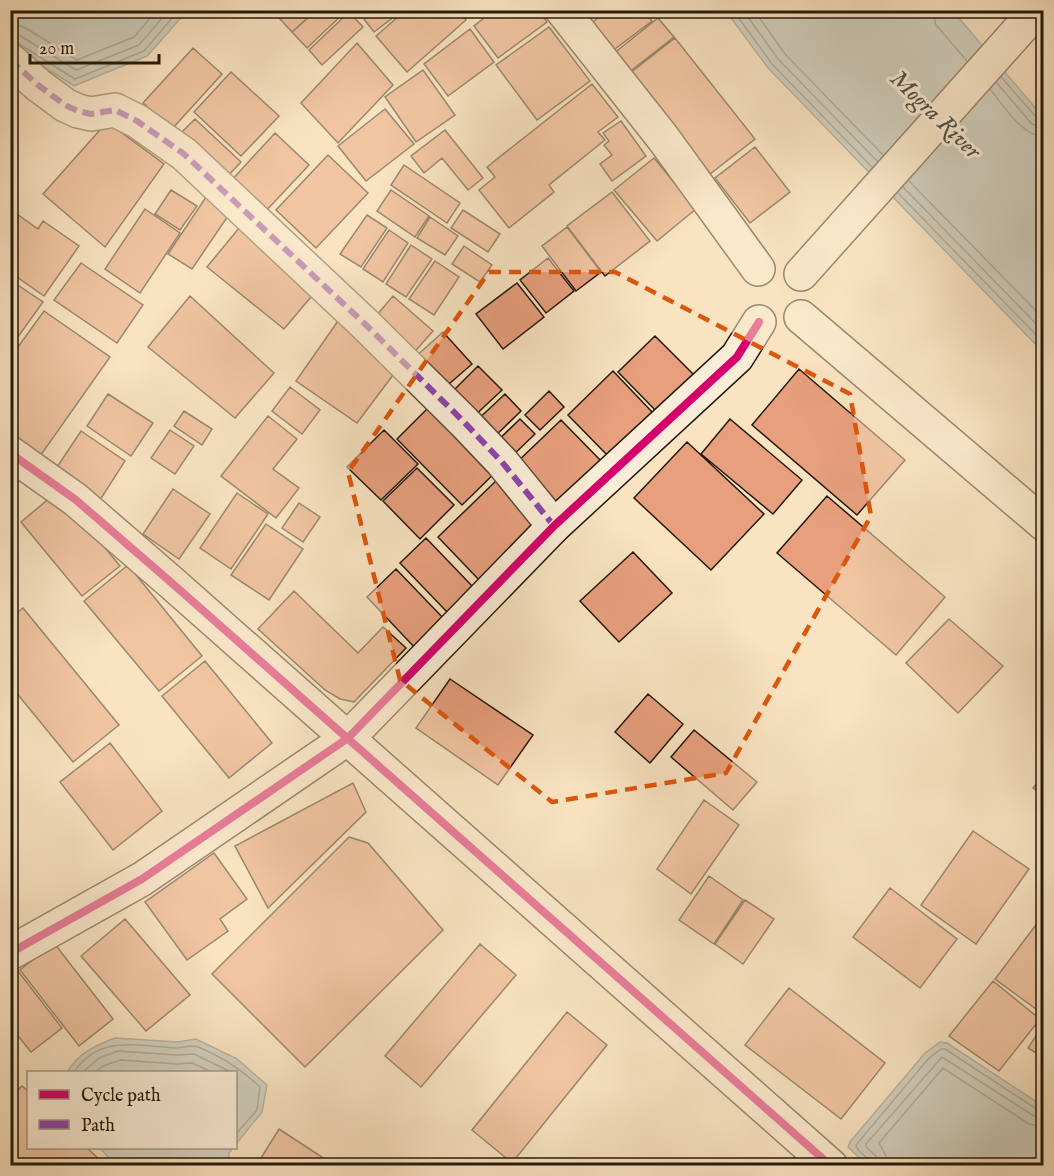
<svg xmlns="http://www.w3.org/2000/svg" width="1054" height="1176" viewBox="0 0 1054 1176" font-family="'IM FELL English',serif">
<style>
.water{fill:#a5bbbf;stroke:#727a77;stroke-width:1.5}
.lines{fill:none;stroke-linecap:round;stroke-linejoin:round}
.shore{stroke:#656a65;stroke-width:1.5}
.building{fill:#e79f7d;stroke:#25190b;stroke-width:1.5}
.street-casing{stroke:#5a4c38;stroke-width:36}
.secondary-casing{stroke:#25190b;stroke-width:36}
.street{stroke:#fbedd7;stroke-width:33}
.secondary{stroke:#fbedd7;stroke-width:33}
.quiet{stroke:#8e44ad;stroke-width:6;stroke-dasharray:12 6;stroke-linecap:butt}
.cycleway-casing{stroke:#fbedd7;stroke-width:11}
.cycleway{stroke:#d6006c;stroke-width:8}
.marked{fill:none;stroke:#de560c;stroke-width:4.5;stroke-dasharray:12 8;stroke-linejoin:round}
.labels{text-anchor:middle;stroke-width:6;stroke-linejoin:round;paint-order:stroke}
.water-label{font-size:24px;font-style:italic;fill:#52524a;stroke:#fbedd7}
</style>
<rect width="100%" height="100%" fill="#f9e3c1"/>
<filter id="stains"><feTurbulence type="fractalNoise" baseFrequency=".00333" numOctaves="4"/><feColorMatrix values="0 0 0 0 .2 0 0 0 0 .09 0 0 0 0 .02 0 0 0 .5 -.17"/></filter>
<radialGradient id="worn" r=".72"><stop offset=".6" stop-color="#630" stop-opacity="0"/><stop offset="1" stop-color="#630" stop-opacity=".3"/></radialGradient>
<path class="water" d="M10,11H187L147,56L74,86L11,46Z
M726,11H953L1043,117V352L768,68Z
M115,1038L178,1042L196,1039L237,1059L267,1085L262,1112L236,1144V1072H67C79,1053 94,1046 115,1038Z
M940,1042L947,1043L1043,1106V1165H867L848,1147L850,1142L925,1053Z
M100,1148H233L229,1153V1166L109,1165V1158Z"/>
<g class="lines">
<path class="shore" d="M733,10L772,64L872,167
M743,10L778,59L877,161
M754,10L785,54L883,155
M932,10L936,25L967,61
M10,24L24,27L77,60L134,37L157,10
M10,33L19,35L76,70L139,45L169,10
M10,41L16,42L75,79L144,51L179,10
M1001,77L1037,118L1044,120
M996,82L1032,124L1044,128
M990,89C1003,105 1022,136 1044,137
M909,181L1044,319
M903,187L1044,332
M898,193L1044,343
M74,1072C100,1034 136,1046 175,1048C183,1048 191,1044 198,1047C221,1056 242,1070 260,1087L257,1110L236,1134
M83,1072L99,1058L118,1051L177,1055L194,1054L231,1072
M95,1072L103,1066L120,1060L177,1064L192,1063L212,1072
M870,1166C870,1155 857,1154 856,1145L929,1058L941,1049H945L1038,1110L1044,1111
M878,1166L876,1156L866,1147V1144L942,1057L1034,1116L1044,1118
M887,1166L886,1156L879,1143L943,1068L1029,1124L1044,1127"/>
</g>
<path class="building" d="M289,10H316L292,32L280,19Z
M317,10H347L307,48L292,32Z
M357,10H391L395,16L374,32Z
M406,10H459L466,20L407,72L376,36Z
M494,10H539L547,22L498,58L474,26Z
M607,10H643L652,21L607,55L586,28Z
M349,12L363,27L322,65L309,50Z
M658,18L674,37L628,73L613,54Z
M549,27L590,81L537,120L496,65Z
M470,29L494,62L448,96L424,64Z
M675,38L755,139L710,174L629,74Z
M357,43L393,85L338,143L301,103Z
M193,48L222,74L172,129L143,103Z
M423,70L455,115L416,142L385,97Z
M231,72L279,116L241,156L194,112Z
M592,84L618,117L598,132L605,140L549,185L554,192L509,228L479,190L495,177L487,167Z
M385,109L414,144L366,181L338,146Z
M195,119L241,162L223,181L176,138Z
M621,121L646,156L612,181L600,164L612,155L604,145L609,141L603,133Z
M107,122L164,164L105,247L43,194Z
M445,130L483,178L468,190L442,158L424,173L411,156Z
M275,133L309,165L264,213L230,182Z
M755,147L790,192L750,223L715,178Z
M328,155L368,193L316,248L276,210Z
M654,158L696,209L657,241L614,190Z
M404,165L460,203L447,223L391,185Z
M171,190L197,206L180,230L155,214Z
M391,190L429,216L415,237L377,211Z
M612,192L650,241L605,276L567,226Z
M206,197L230,213L192,269L168,254Z
M10,209L38,229L43,221L79,246L44,296L10,272Z
M145,209L180,233L140,293L105,269Z
M463,210L500,234L488,252L451,228Z
M367,215L387,228L361,267L340,254Z
M430,217L458,236L445,255L417,238Z
M567,227L601,272L576,291L542,246Z
M239,228L316,291L284,329L207,267Z
M389,230L408,243L383,282L363,269Z
M411,245L432,259L406,297L386,284Z
M464,246L492,265L480,282L452,264Z
M548,258L574,291L546,313L520,280Z
M435,261L459,277L434,315L409,299Z
M81,263L143,305L117,343L54,300Z
M10,280L43,302L10,348Z
M517,283L544,317L503,349L476,314Z
M190,296L274,373L235,418L148,347Z
M393,296L433,331L410,357L370,323Z
M44,311L110,357L38,459L10,440V358Z
M338,321L393,375L357,423L296,381Z
M443,332L472,364L441,391L413,359Z
M655,336L696,377L658,413L618,372Z
M478,366L502,390L470,420L447,397Z
M799,369L905,460L857,515L752,425Z
M613,371L654,414L610,458L568,415Z
M290,387L320,410L302,434L272,411Z
M549,391L564,407L540,430L525,415Z
M108,394L153,423L131,456L87,426Z
M505,394L521,411L489,442L472,425Z
M437,399L502,466L462,505L397,439Z
M184,411L212,429L202,445L174,426Z
M268,416L297,439L273,469L299,488L276,518L221,476Z
M520,419L535,434L506,462L491,447Z
M730,419L802,480L773,514L701,454Z
M561,420L604,464L556,512L512,467Z
M170,430L194,446L175,474L151,458Z
M384,430L418,464L381,500L347,467Z
M81,431L125,461L100,500L55,470Z
M687,442L764,514L711,570L634,498Z
M417,468L454,505L420,539L383,501Z
M498,479L543,524L482,583L438,537Z
M173,489L210,514L179,559L143,534Z
M58,491L120,566L82,596L21,522Z
M237,493L268,514L231,569L200,548Z
M827,496L945,597L896,655L777,553Z
M299,503L320,517L303,542L282,528Z
M266,524L303,549L269,600L231,575Z
M426,538L473,587L447,612L400,563Z
M633,552L672,593L619,642L580,601Z
M128,565L202,656L159,691L84,601Z
M396,569L446,621L417,650L367,597Z
M294,591L358,653L383,627L406,648L354,702L340,699L325,690L258,629Z
M23,608L119,725L73,762L10,685V618Z
M949,619L1003,666L958,713L906,663Z
M205,661L272,743L229,778L162,696Z
M450,679L533,735L498,785L416,728Z
M648,694L683,724L650,763L615,732Z
M694,730L757,782L733,810L671,757Z
M110,743L162,811L113,850L60,782Z
M1044,775V797L1033,788Z
M353,783L366,812L268,908L235,846Z
M704,800L739,825L691,894L657,869Z
M973,831L1029,869L976,944L921,905Z
M349,837L368,843L443,930L305,1067L212,974Z
M214,853L247,899L220,919L228,931L187,960L145,902Z
M709,876L743,900L714,944L679,920Z
M890,888L957,939L920,988L853,937Z
M745,900L774,919L743,964L715,944Z
M1042,917L1044,919V1007L1040,1012L995,979Z
M125,919L190,995L146,1031L81,956Z
M54,943L113,1019L79,1046L20,970Z
M480,944L516,975L421,1087L385,1056Z
M18,971L62,1028L31,1052L10,1026V977Z
M993,981L1040,1019L999,1071L949,1036Z
M789,988L885,1063L841,1119L745,1045Z
M567,1012L607,1045L512,1163L472,1130Z
M1044,1024V1058L1028,1048Z
M22,1086L28,1091V1148H87L102,1162L99,1166H14L10,1162V1098Z
M279,1129L328,1161L325,1166H256Z"/>
<g class="lines">
<defs>
<path id="street" d="M10,60L38,85L65,105L78,111L91,114L115,110L137,121L184,154L366,325L464,422L502,462L554,526"/>
<path id="secondary" d="M562,10L663,138L758,269
M801,274L1037,10
M801,317L1044,524
M10,453L76,500L173,584L831,1166
M10,953L142,879L348,738L554,526L737,357L759,322"/>
</defs>
<use href="#street" class="street-casing"/>
<use href="#secondary" class="secondary-casing"/>
<use href="#street" class="street"/>
<use href="#secondary" class="secondary"/>
<path class="quiet" d="M10,60L38,85L65,105L78,111L91,114L115,110L137,121L184,154L366,325L464,422L502,462L554,526"/>
<defs>
<path id="cycleway" d="M10,453L76,500L173,584L831,1166
M10,953L142,879L348,738L554,526L737,357L759,322"/>
</defs>
<use href="#cycleway" class="cycleway-casing"/>
<use href="#cycleway" class="cycleway"/>
</g>
<path d="M0 0H1054V1176H0ZM489,272H615L850,394L871,516L726,773L552,802L400,680L348,472Z" fill="#f9e3c1" fill-opacity=".55" fill-rule="evenodd"/>
<path class="marked" d="M489,272H615L850,394L871,516L726,773L552,802L400,680L348,472Z"/>
<g class="labels">
<g class="water-label">
<text transform="translate(936 114) rotate(44)" y="8">Mogra River</text>
</g>
</g>
<rect width="1054" height="1176" fill="none" stroke="#f9e3c1" stroke-width="36"/>
<rect x="12" y="12" width="1030" height="1152" fill="none" stroke="#25190b" stroke-width="3"/>
<rect x="18" y="18" width="1018" height="1140" fill="none" stroke="#25190b" stroke-width="1.5"/>
<rect x="27" y="1071" width="210" height="78" fill="#fbedd7" stroke="#a59885" stroke-width="1.5"/>
<rect x="39" y="1090" width="30" height="9" fill="#d6006c" stroke="#a59885" stroke-width="1.5"/>
<text x="81" y="1101" font-size="18" fill="#25190b">Cycle path</text>
<rect x="39" y="1120" width="30" height="9" fill="#8e44ad" stroke="#a59885" stroke-width="1.5"/>
<text x="81" y="1131" font-size="18" fill="#25190b">Path</text>
<path d="M30 54v9h129v-9" fill="none" stroke="#25190b" stroke-width="3"/>
<text x="39" y="54" font-size="18" fill="#25190b" stroke="#fbedd7" stroke-width="4.5" paint-order="stroke">20 m</text>
<rect width="100%" height="100%" filter="url(#stains)"/>
<rect width="100%" height="100%" fill="url(#worn)"/>
</svg>
